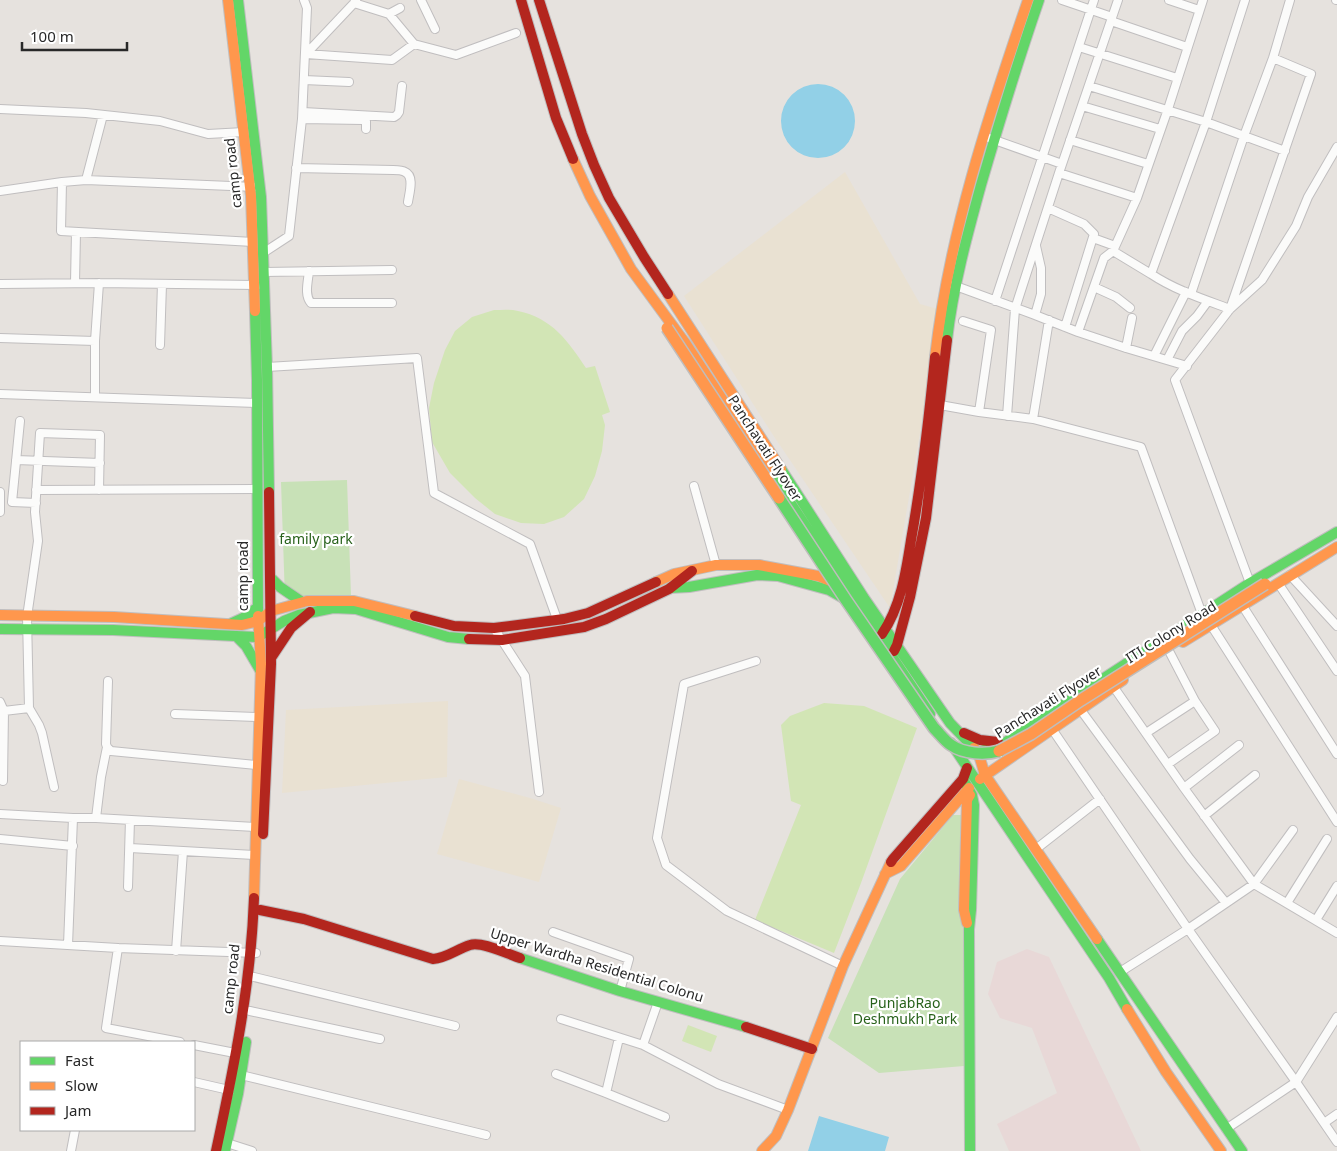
<svg xmlns="http://www.w3.org/2000/svg" width="1337" height="1151" viewBox="0 0 1337 1151" font-family="'Noto Sans',sans-serif">
<style>
.education{fill:#e9e1d2}
.medical{fill:#e8d8d7}
.green{fill:#c8e1b7}
.pitch{fill:#d2e5b5}
.water{fill:#92d0e7}
.lines{fill:none;stroke-linecap:round;stroke-linejoin:round}
.street-casing{stroke:#c0bebf;stroke-width:10}
.fast-casing{stroke:#c0bebf;stroke-width:12}
.slow-casing{stroke:#c0bebf;stroke-width:12}
.jam-casing{stroke:#c0bebf;stroke-width:12}
.street{stroke:#fbfbfa;stroke-width:8}
.fast{stroke:#63d668;stroke-width:10}
.slow{stroke:#ff974d;stroke-width:10}
.jam{stroke:#b3261e;stroke-width:10}
.fast-bridge-casing{stroke:#bfbdbc;stroke-width:14;stroke-linecap:butt}
.slow-bridge-casing{stroke:#bfbdbc;stroke-width:14;stroke-linecap:butt}
.fast-bridge{stroke:#63d668;stroke-width:11}
.slow-bridge{stroke:#ff974d;stroke-width:11}
.labels{text-anchor:middle;stroke-width:4.5;stroke-linejoin:round;paint-order:stroke}
.street-label{font-size:14px;fill:#282828;stroke:#fff}
.park-label{font-size:14px;fill:#28621b;stroke:#fff}
</style>
<rect width="100%" height="100%" fill="#e6e2de"/>
<path class="education" d="M845,172L920,304L941,310L890,608L773,435L684,296Z
M448,701L447,777L282,793L286,710Z
M459,779L530,798L561,808L539,882L437,854Z"/>
<path class="medical" d="M1027,949L1049,957L1141,1151H1009L997,1124L1057,1093L1032,1028L1000,1018L988,994L997,962Z"/>
<path class="green" d="M347,480L351,596L285,598L281,482Z
M953,815H961L967,820L964,1066L879,1073L828,1038L900,879Z"/>
<path class="pitch" d="M494,310C502,310 510,309 518,311C552,318 568,341 586,368L595,366L610,412L602,415L605,425L602,451L595,476L584,499L564,517L544,524L521,523L495,514L475,498L450,473L432,442L429,408L434,383L445,350L455,331L472,317Z
M824,703L864,706L917,728L861,883L834,953L755,920L801,805L791,801L781,725L790,716Z
M688,1025L717,1036L711,1052L682,1041Z"/>
<path class="water" d="M781 121a37 37 0 1 1 74 0a37 37 0 1 1-74 0Z
M819,1116L889,1137L885,1151H808Z"/>
<g class="lines">
<defs>
<path id="street" d="M421,0L435,29
M1062,0L1112,17
M1169,0L1199,10
M1245,0L1206,122L1151,274C1175,290 1203,299 1230,309L1311,74L1273,58
M1336,0H1337
M354,3L389,14L414,44L456,55L516,33
M389,14L400,8
M1111,21L1187,47
M1079,47L1177,78
M306,54L392,60L414,44
M306,54L356,1
M304,80L349,82
M1089,86L1206,122L1285,151
M1082,106L1160,129
M0,109L86,113L160,121L208,134L244,132
M303,112L394,117L397,115L399,112L402,86
M302,119L363,120L366,121V129
M989,138L1062,164
M1070,140L1148,164
M296,168L393,170C397,170 402,170 405,172C415,176 409,194 408,202
M1059,173L1137,198
M86,180L103,115
M62,182L61,231L253,242
M0,191L62,182L86,180L255,187
M1048,208L1084,224L1094,234L1065,327
M1093,238L1115,246
M1113,251L1151,274
M263,253L289,236L302,119L307,8L304,0
M309,271C308,282 304,295 311,303H392
M264,272L392,270
M75,283L76,232
M0,284L99,283L258,285
M953,285L1035,315L1078,332L1126,348L1187,366
M1094,287L1116,297L1130,308
M1191,294L1244,136L1273,58L1290,0
M995,301L1094,0
M1035,315L1041,294V268L1036,246
M963,321L991,330L979,412
M1078,332L1104,258L1113,251L1137,198L1168,109L1203,0
M0,338L95,341
M160,345L162,284
M1126,348L1132,318
M1154,356L1186,292
M1167,360L1182,331L1197,316L1208,301
M267,367L417,358L434,493L530,544L557,619
M0,394L257,403
M95,397V341L99,283
M940,405L979,412L1033,419L1141,447L1202,614
M1007,416L1015,309L1059,173L1118,0
M1033,419L1049,320
M20,421L12,502L36,503
M16,460L100,463
M694,486L716,565
M36,490L258,489
M0,492V512
M1290,575L1337,626
M1250,583L1175,380L1230,309L1262,280L1296,226L1308,197L1337,147
M1278,583L1337,671
M1242,605L1337,754
M1211,625L1337,822
M494,628L525,676L539,792
M756,661L684,684L657,838L666,865L727,911L843,966
M108,681L106,744L107,747L111,751L257,765
M1113,686L1184,788L1254,884L1337,933
M0,702L4,711L3,781
M1080,709L1190,859L1226,903
M4,711L29,708
M175,714L259,717
M1052,729L1188,929L1296,1082L1337,1142
M1146,733L1195,701
M1168,764L1215,731L1195,701L1169,651
M54,787L42,733L39,725L29,708L27,617L38,541L35,512L40,433L100,435L99,490
M1184,788L1239,745
M0,814L73,818H96L255,827
M1204,816L1255,775
M96,818L101,777L107,747
M0,839L73,846
M130,848L254,855
M1036,849L1100,799
M128,887L130,820
M1287,903L1327,839
M1316,920L1337,886
M553,932L629,959L620,991
M0,941L118,948L256,953
M68,945L73,818
M118,948L106,1028L180,1042
M176,951L183,851
M1120,972L1188,929L1254,884L1293,830
M254,977L455,1026
M250,1011L380,1039
M561,1019L643,1045L718,1084L788,1110
M194,1045L240,1054
M643,1045L658,1002
M556,1074L606,1093L665,1117
M241,1075L486,1135
M194,1082L229,1090
M606,1093L619,1038
M1324,1123L1337,1114
M1226,1129L1296,1082L1337,1017
M227,1143L252,1151
M71,1151L75,1130"/>
<path id="fast" d="M238,0L261,197L267,367L269,492
M255,311L257,380L258,616
M947,340C953,287 967,236 981,185C999,123 1018,61 1039,0
M768,469L930,714
M781,469L864,598L950,723L974,748
M270,577L280,587L302,602
M670,588L689,587L757,575L778,576L829,590L845,599
M230,624L243,618L258,607
M0,629L113,630L258,637L284,621L299,615L333,608L356,609L448,637L469,639
M236,636L246,646L260,670
M951,743L1109,978L1127,1009
M979,752L1006,742L1250,583L1337,532
M963,779L972,795L974,805L971,910L969,929L970,1151
M1097,939L1242,1151
M520,958L620,991L746,1027
M225,1151L238,1094L246,1042"/>
<path id="slow" d="M228,0L251,196L255,311
M573,159L590,196L631,269L686,344L768,469
M668,294L781,469
M935,357C949,234 988,117 1028,0
M656,582L674,574L716,565H759L818,576L837,584
M0,615L114,617L242,625L258,621L271,611L307,601H354L415,616
M1183,642L1337,547
M974,748L978,752L985,775L1097,939
M980,779L1123,680
M885,874L901,866L969,788
M254,898L261,664L258,616
M967,923L964,910L967,800L970,795
M1127,1009L1166,1072L1221,1151
M762,1151L776,1136L788,1110L843,966L891,862"/>
<path id="jam" d="M521,0L556,118L573,159
M539,0L582,134L594,165L609,198L644,257L668,294
M415,616L454,626L494,628L564,619L588,613L656,582
M882,634C901,606 906,572 911,540C922,479 929,418 935,357
M469,639L502,640L584,627L606,619L669,589L692,571
M894,651L897,645L910,597L926,518L947,340
M271,658L291,628L310,612
M964,733L980,740L998,742
M263,834L271,664L269,492
M891,862L893,859L963,779L967,768
M260,910L304,919L433,959C447,958 457,949 470,945C482,941 507,954 520,958
M746,1027L812,1049
M216,1151C234,1067 251,984 254,898"/>
</defs>
<use href="#street" class="street-casing"/>
<use href="#fast" class="fast-casing"/>
<use href="#slow" class="slow-casing"/>
<use href="#jam" class="jam-casing"/>
<use href="#street" class="street"/>
<use href="#fast" class="fast"/>
<use href="#slow" class="slow"/>
<use href="#jam" class="jam"/>
<defs>
<path id="fast-bridge" d="M779,498L846,600L934,728C940,734 945,741 951,745C964,754 985,755 999,751"/>
<path id="slow-bridge" d="M667,328L779,498
M999,751L1031,734L1081,700L1265,584"/>
</defs>
<use href="#fast-bridge" class="fast-bridge-casing"/>
<use href="#slow-bridge" class="slow-bridge-casing"/>
<use href="#fast-bridge" class="fast-bridge"/>
<use href="#slow-bridge" class="slow-bridge"/>
</g>
<g class="labels">
<g class="street-label">
<text transform="translate(233 173) rotate(-96)" y="5">camp road</text>
<text transform="translate(765 448) rotate(57)" y="5">Panchavati Flyover</text>
<text transform="translate(243 576) rotate(-90)" y="5">camp road</text>
<text transform="translate(1171 632) rotate(-32)" y="5">ITI Colony Road</text>
<text transform="translate(1048 702) rotate(-32)" y="5">Panchavati Flyover</text>
<text transform="translate(597 965) rotate(17)" y="5">Upper Wardha Residential Colonu</text>
<text transform="translate(231 979) rotate(-84)" y="5">camp road</text>
</g>
<g class="park-label">
<text x="316" y="544">family park</text>
<text x="905" y="1008">PunjabRao<tspan x="905" dy="16">Deshmukh Park</tspan></text>
</g>
</g>
<rect x="20" y="1041" width="175" height="90" fill="#ffffff" stroke="#a9a9a9"/>
<rect x="30" y="1057" width="25" height="8" fill="#63d668" stroke="#a9a9a9"/>
<text x="65" y="1066" font-size="15" fill="#282828">Fast</text>
<rect x="30" y="1082" width="25" height="8" fill="#ff974d" stroke="#a9a9a9"/>
<text x="65" y="1091" font-size="15" fill="#282828">Slow</text>
<rect x="30" y="1107" width="25" height="8" fill="#b3261e" stroke="#a9a9a9"/>
<text x="65" y="1116" font-size="15" fill="#282828">Jam</text>
<path d="M22 42v8h105v-8" fill="none" stroke="#282828" stroke-width="2.5"/>
<text x="30" y="42" font-size="15" fill="#282828" stroke="#ffffff" stroke-width="4" paint-order="stroke">100 m</text>
</svg>
